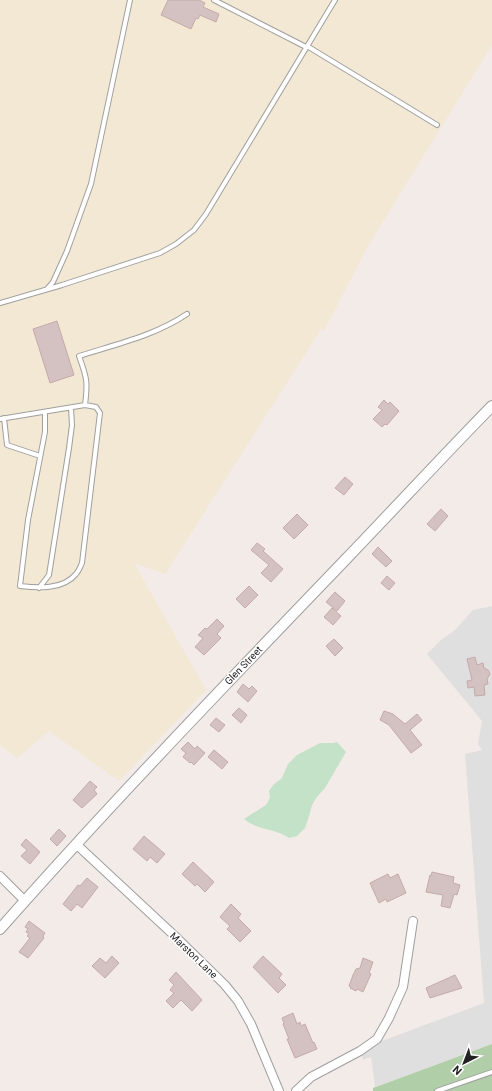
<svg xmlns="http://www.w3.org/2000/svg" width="492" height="1091" viewBox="0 0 492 1091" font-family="Roboto,sans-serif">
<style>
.residential{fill:#e0dfdf}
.farmland{fill:#f2e8d3}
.wetland{fill:#c4e2c8}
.cemetery{fill:#b0cea7}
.building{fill:#d3c2c1;stroke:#c6aaa9}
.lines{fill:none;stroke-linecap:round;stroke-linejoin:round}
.service-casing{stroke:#9f9f9f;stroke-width:6}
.minor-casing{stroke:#9f9f9f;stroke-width:10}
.tertiary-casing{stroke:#9f9f9f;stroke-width:12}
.service{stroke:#fff;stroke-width:4}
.minor{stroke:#fff;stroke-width:8}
.tertiary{stroke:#fff;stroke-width:10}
.labels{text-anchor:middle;stroke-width:3;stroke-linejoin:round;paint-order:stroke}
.street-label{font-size:10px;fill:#222;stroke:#fff}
</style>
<rect width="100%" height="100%" fill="#f3ebe8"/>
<path class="residential" d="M492,606V1044L375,1087L371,1057L363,1060L360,1049L484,1003L465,754L482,750L478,744L482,721L427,654L441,640L455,630L473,610Z"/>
<path class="farmland" d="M0,0H492V45L369,244L324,331L321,329L165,574L134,563L206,690L119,781L49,731L17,758L0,745Z"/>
<path class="wetland" d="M337,742L346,752L325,788L316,798L312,805L309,816L305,828L297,836L289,838C275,828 256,830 244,819L266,805L270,798L269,791L274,784L282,778L288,764L297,755L320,743H333Z"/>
<path class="cemetery" d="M492,1044V1091H373V1088Z"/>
<path class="building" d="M168,0H199L205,3L203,7L219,14L216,22L200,15L198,19L196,18L191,29L161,15Z
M57,321L74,375L50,383L33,329Z
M384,400L388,404L390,402L399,411L387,425L385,424L382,427L373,419L382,410L378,407Z
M345,477L353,484L344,495L335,488Z
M441,509L448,516L435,531L427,524Z
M297,514L308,525L294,539L283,528Z
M257,543L265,549L263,551L283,569L271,582L261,573L269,565L251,550Z
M378,547L392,561L386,567L372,554Z
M387,576L395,583L389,590L381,583Z
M249,586L258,595L245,608L236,599Z
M335,592L345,601L337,611L326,602Z
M332,608L341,616L333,625L324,617Z
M217,619L224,626L217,634L221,638L204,655L195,647L203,638L198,635L205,628L207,629Z
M334,639L343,648L335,656L326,646Z
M475,657L477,665L483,663L484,668L488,670L490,674L487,679L488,684L484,685L485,695L475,696L474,687L468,688L467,681L472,680L467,659Z
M243,684L249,689L252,686L257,691L248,702L237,692Z
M239,708L247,715L241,723L232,715Z
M384,711L393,714L405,724L417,714L422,720L410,730L422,745L411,753L389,725L380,720Z
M216,718L225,725L219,732L210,725Z
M188,742L195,749L197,746L205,753L194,765L191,762L190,763L183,757L186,753L181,749Z
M214,750L228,762L222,769L208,757Z
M90,781L97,787L94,790L97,794L82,808L73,800Z
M59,829L66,836L57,846L50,839Z
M144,836L165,854L157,863L150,857L147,861L133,849Z
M26,839L40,852L30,864L21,856L27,850L21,845Z
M193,862L214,882L205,892L197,884L195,886L182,874Z
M432,872L454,877L453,883L460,885L457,895L454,894L450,908L441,906L443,895L426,892L430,875L431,876Z
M388,874L390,878L398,874L406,893L387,902L386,899L379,903L370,883Z
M87,878L98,887L82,908L77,904L71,911L63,904L78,885L80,886Z
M231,904L241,914L238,918L251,931L240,942L227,929L230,926L220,917Z
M29,921L45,933L43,936L44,938L28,958L19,952L30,938L27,936L29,934L26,932L28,929L25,927Z
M112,956L119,963L105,978L92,966L100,958L106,963Z
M263,956L282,974L279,978L286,985L278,993L253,967Z
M363,958L373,962L369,973L371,974L363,992L357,989L356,991L350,988L351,987L349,986L353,975L356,969L360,968Z
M176,972L202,1000L192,1011L181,1000L173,1008L166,1001L174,993L170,990L174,985L169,980Z
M455,975L462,988L430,998L426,988Z
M293,1013L297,1024L300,1022L301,1026L305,1024L313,1043L314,1042L317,1049L295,1058L287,1039H289L283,1024L284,1023L282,1018Z"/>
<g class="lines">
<defs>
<path id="service" d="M214,0L306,47
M307,46L437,125
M47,289L53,282L67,251L91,184L130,0
M0,303L62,285L160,253L176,244L194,230L206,214L335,0
M45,413V432L28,520L20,586C38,588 63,590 76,574C79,571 80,567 82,563L100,413L96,407L85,405
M4,418L7,445L40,456
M0,419L85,405C88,382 87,378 79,356C117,344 154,336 187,314
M39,588L49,575L69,448L72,425L71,408
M437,1091L492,1072"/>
<path id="minor" d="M76,844L178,939L225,985L238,1001L251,1024L279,1091
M0,876L25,901
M296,1091L311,1077L360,1051L377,1039L389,1018L403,987L413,921"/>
<path id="tertiary" d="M0,929C112,802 230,680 347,558C396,507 443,456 492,406"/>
</defs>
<use href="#service" class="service-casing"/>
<use href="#minor" class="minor-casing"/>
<use href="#tertiary" class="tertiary-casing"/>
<use href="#service" class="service"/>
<use href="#minor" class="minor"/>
<use href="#tertiary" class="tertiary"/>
</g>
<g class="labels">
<g class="street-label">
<text transform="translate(243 665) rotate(-46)" y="4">Glen Street</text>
<text transform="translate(194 955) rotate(44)" y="4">Marston Lane</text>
</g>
</g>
<g transform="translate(464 1063) rotate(222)" stroke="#ffffff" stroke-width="3" paint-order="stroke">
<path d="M0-3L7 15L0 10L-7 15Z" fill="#222222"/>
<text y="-6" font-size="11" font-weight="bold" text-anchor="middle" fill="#222222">N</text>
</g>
</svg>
